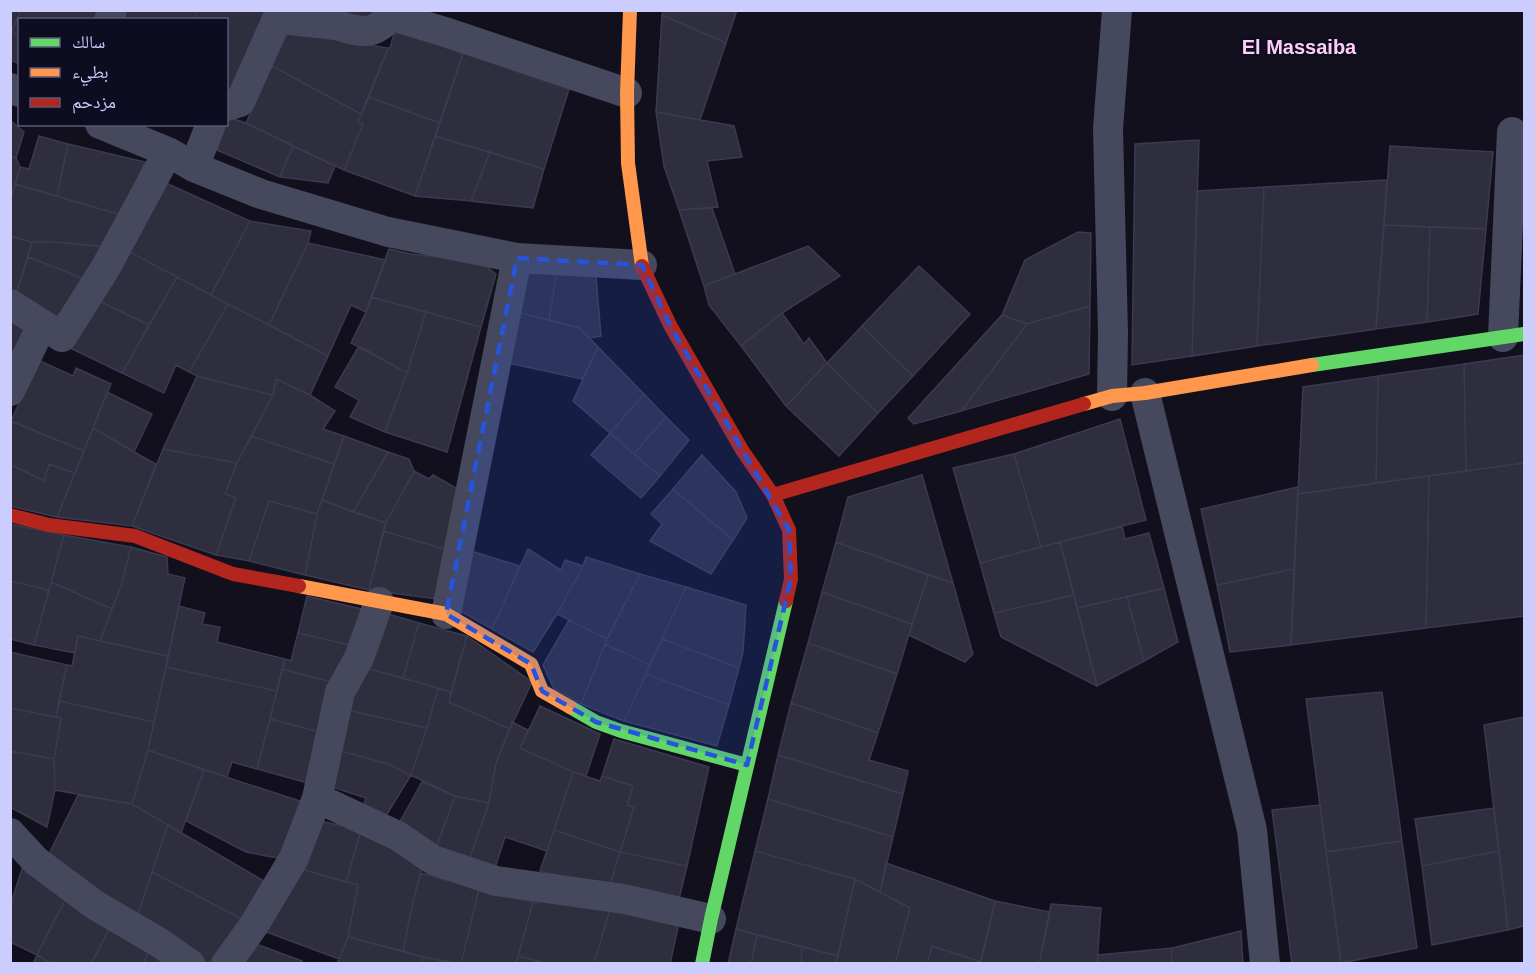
<svg xmlns="http://www.w3.org/2000/svg" width="1535" height="974" viewBox="0 0 1535 974" font-family="Arial,'Noto Naskh Arabic',sans-serif">
<style>
.building{fill:#2e2e3e;stroke:#3b3a50;stroke-width:1.5}
.lines{fill:none;stroke-linecap:round;stroke-linejoin:round}
.street{stroke:#46485d;stroke-width:30}
.fast{stroke:#63d668;stroke-width:14}
.slow{stroke:#ff974d;stroke-width:14}
.jam{stroke:#b3261e;stroke-width:14}
.marked{fill:#2654da;fill-opacity:0.2;stroke:#2654da;stroke-width:4.5;stroke-dasharray:12 8;stroke-linejoin:round}
.labels{text-anchor:middle;stroke-width:4.5;stroke-linejoin:round;paint-order:stroke}
.quarter-label{font-size:20px;font-weight:bold;fill:#ffcef4;stroke:#0d0c20}
</style>
<rect width="100%" height="100%" fill="#11101c"/>
<path class="building" d="M10,10H21L10,35Z
M21,10H101L97,20H20V35L11,33Z
M123,10H198L194,20H121Z
M198,10H267L230,94L226,92V20H194Z
M295,10H377L374,18Z
M664,10H737L726,43L662,15Z
M662,15L726,43L700,120L656,112Z
M396,27L464,50L440,123L369,97L388,48H390Z
M288,32L388,48L361,114L272,66Z
M11,33L20,35V64L10,60Z
M464,50L570,86L544,169L435,136Z
M272,66L361,114L358,122L363,124L344,170L246,123Z
M369,97L440,123L415,196L344,170L363,124L358,122Z
M656,112L734,126L742,157L707,161L718,207L679,210L664,166Z
M228,117L246,123L293,146L280,177L217,150Z
M10,120L24,132L16,158L10,156Z
M39,136L68,144L57,196L15,184L20,167L29,169Z
M435,136L490,152L471,201L415,196Z
M1199,140L1192,356L1132,365L1135,144Z
M68,144L145,162L121,215L57,196Z
M293,146L335,166L328,183L280,177Z
M1390,146L1493,152L1486,229L1384,225Z
M490,152L544,169L533,208L471,201Z
M10,156L16,158L20,167L10,202Z
M1387,180L1376,329L1257,346L1264,187Z
M166,183L250,221L211,295L126,250Z
M15,184L121,215L107,247L55,242H32L10,236V202Z
M1264,187L1257,346L1192,356L1197,191Z
M712,208L735,274L704,286L679,210Z
M250,221L311,231L308,243L269,325L211,295Z
M1384,225L1430,227L1427,322L1376,329Z
M1430,227L1486,229L1478,314L1427,322Z
M1078,232L1091,233L1090,306L1027,324L1002,315L1025,260Z
M10,236L32,242L16,295L10,292Z
M32,242H55L107,247L87,280L28,257Z
M308,243L386,260L366,312L351,305L328,356L269,325Z
M808,246L840,276L782,313L741,346L709,305L704,286Z
M389,249L411,254L479,261L496,274L481,327L371,297Z
M126,250L177,277L149,325L97,300Z
M522,255L559,260L549,320L510,310Z
M28,257L87,280L61,322L16,295Z
M559,260L595,266L601,336L590,338L579,328L549,320Z
M919,266L970,314L913,376L862,326Z
M177,277L228,304L189,372L176,365L164,393L122,373Z
M371,297L426,312L407,373L351,343L366,312Z
M97,300L149,325L122,373L68,347Z
M228,304L328,356L310,395L276,379L273,395L197,376L189,372Z
M1090,306L1089,374L961,411L1027,324Z
M510,310L579,328L598,347L582,379L499,361Z
M426,312L481,327L447,452L385,432L407,373Z
M782,313L804,344L809,338L827,363L786,406L741,346Z
M10,315L27,327L10,360Z
M1002,315L1027,324L961,411L914,424L908,418Z
M862,326L913,376L878,413L827,363Z
M359,346L407,373L385,432L350,417L359,400L335,387Z
M598,347L644,394L610,433L573,401Z
M1524,355V463L1466,471L1464,364Z
M38,360L73,376L76,368L111,384L84,451L11,421Z
M827,363L878,413L839,456L786,406Z
M1464,364L1466,471L1376,483L1378,376Z
M197,376L273,395L237,463L163,449Z
M1378,376L1376,483L1298,494L1303,387Z
M276,379L310,395L335,411L323,429L344,436L334,464L251,436L273,395Z
M107,392L152,414L134,452L93,428Z
M644,394L666,417L634,454L610,433Z
M666,417L689,440L660,476L634,454Z
M1120,419L1146,520L1041,547L1014,454Z
M11,421L84,451L75,473L49,464L44,481L10,464Z
M93,428L134,452L156,464L132,526L57,517Z
M610,433L660,476L641,498L591,455Z
M251,436L334,464L317,514L269,501L249,561L216,555L236,498L225,494L237,463Z
M344,436L388,452L353,512L322,500Z
M163,449L237,463L225,494L236,498L216,555L132,526Z
M388,452L409,459L414,471L386,523L353,512Z
M1014,454L1041,547L980,563L953,468Z
M702,455L736,492L747,518L733,540L673,489Z
M1524,463V616L1426,628L1429,476Z
M10,464L44,481L49,464L75,473L57,517L10,506Z
M414,471L429,479L433,475L467,494L451,551L383,531L386,523Z
M922,475L953,583L836,542L848,497Z
M1429,476L1426,628L1291,645L1298,494Z
M1298,487L1294,569L1217,585L1201,509Z
M673,489L733,540L711,574L650,541L662,524L651,514Z
M322,500L386,523L369,590L305,575L317,514Z
M269,501L317,514L305,575L249,561Z
M10,524L64,535L49,590L10,581Z
M1122,526L1125,539L1149,533L1164,588L1077,608L1060,542Z
M383,531L451,551L437,599L369,590Z
M64,535L131,547L121,586L112,609L51,582Z
M836,542L928,575L912,624L822,592Z
M1060,542L1074,595L994,613L980,563Z
M131,547L167,557L168,574L185,578L168,656L100,641L121,586Z
M528,549L561,570L565,560L583,566L557,614L533,652L492,629Z
M471,551L520,566L492,629L455,608Z
M586,557L640,574L607,639L557,614L583,566Z
M1294,569L1291,645L1230,652L1217,585Z
M640,574L686,587L650,665L605,644Z
M928,575L953,583L973,654L965,662L909,635Z
M10,581L49,590L34,645L10,639Z
M51,582L112,609L100,641L78,636L75,653L34,645Z
M686,587L746,605L743,652L739,668L662,639Z
M1164,588L1178,642L1144,661L1127,597Z
M822,592L912,624L897,674L808,643Z
M1074,595L1097,686L1001,637L994,613Z
M307,596L366,610L354,646L298,633Z
M1127,597L1144,661L1097,686L1077,608Z
M179,606L205,613L202,624L220,627L217,642L285,659L277,691L166,667Z
M385,613L419,623L403,678L365,668Z
M569,620L607,639L581,704L554,689L543,665Z
M419,623L467,636L451,692L403,678Z
M298,633L354,646L332,682L282,669L285,659L291,661Z
M78,636L168,656L154,722L59,701L67,665L72,666Z
M467,636L532,682L510,729L449,702Z
M662,639L739,668L729,705L646,674Z
M808,643L897,674L878,733L791,703Z
M605,644L650,665L624,721L581,704Z
M10,652L67,665L56,717L10,708Z
M166,667L277,691L257,769L232,762L227,777L148,750Z
M365,668L438,688L427,728L347,710Z
M282,669L332,682L320,732L270,719Z
M646,674L729,705L717,746L624,721Z
M438,688L451,692L449,702L510,729L496,763L489,803L455,796L411,775L427,728Z
M1382,692L1402,841L1326,852L1306,699Z
M59,701L154,722L148,750L132,804L55,790L54,759L61,718L56,717Z
M791,703L878,733L869,760L908,771L903,794L778,755Z
M540,706L600,734L586,776L573,772L520,748Z
M10,708L61,718L54,759L10,751Z
M347,710L427,728L411,775L388,764L337,750Z
M1524,717V926L1508,930L1484,725Z
M270,719L320,732L308,783L257,769Z
M512,722L528,730L520,748L573,772L547,851L505,837L494,871L468,863L489,803L496,763Z
M614,739L709,767L687,866L620,852L634,807L627,805L633,786L602,776Z
M148,750L204,770L181,833L132,804Z
M337,750L388,764L411,775L384,819L362,809L366,798L329,786Z
M10,751L54,759L55,790L47,827L10,807V784L12,779L10,778Z
M778,755L903,794L893,837L768,799Z
M204,770L303,802L286,858L271,857L246,852L186,821Z
M573,772L600,781L602,776L633,786L627,805L634,807L620,852L554,830Z
M422,782L455,796L436,848L397,827Z
M78,795L132,804L168,825L136,920L47,858Z
M455,796L489,803L468,863L435,852Z
M768,799L893,837L880,892L855,879L755,851Z
M1320,805L1341,963L1292,964L1272,810Z
M1494,808L1499,851L1422,866L1415,819Z
M316,820L361,830L346,882L301,869Z
M168,825L264,881L242,919L152,872Z
M361,830L424,861L414,897L403,951L348,937L358,885L346,882Z
M554,830L620,852L609,888L540,871Z
M1402,841L1417,948L1341,963L1326,852Z
M755,851L855,879L838,956L736,929Z
M1499,851L1508,930L1432,945L1422,866Z
M620,852L687,866L678,903L609,888Z
M886,863L995,901L981,962L932,946L927,964H895L910,908L880,892Z
M23,866L67,896L37,955L10,942V906Z
M301,869L358,885L348,937L339,959L264,931Z
M152,872L242,919L220,956L207,963L136,920Z
M421,873L479,889L461,964L423,957L403,951L414,897Z
M855,879L910,908L895,964H836Z
M479,889L533,902L516,964H461Z
M541,894L610,909L594,964H549L518,956L533,902L538,903Z
M67,896L111,925L91,964H52L37,955Z
M995,901L1050,912L1039,964H980Z
M1051,904L1101,908L1097,964H1039Z
M610,909L679,923L670,964H594Z
M111,925L151,947L143,964H91Z
M736,929L757,935L751,964H728Z
M1241,931L1243,964H1171L1172,948Z
M757,935L802,947L801,964H751Z
M348,937L423,957L422,964H337Z
M256,944L302,961L301,964H243Z
M932,946L981,962V964H927Z
M151,947L180,964H143Z
M802,947L838,956L836,964H801Z
M1172,948L1171,964H1097L1098,955Z
M37,955L52,964H33Z
M518,956L549,964H516Z
M423,957L458,964H422Z"/>
<g class="lines">
<path class="street" d="M278,18C297,22 316,22 335,25C346,27 355,32 367,31C377,30 385,22 392,16L445,32L627,93
M109,20L112,10
M10,88L20,92
M226,106L240,102L281,10
M100,124L168,152L194,167L261,194L388,232L517,258L642,265
M194,167L211,124
M10,304L62,337L106,267L168,152
M1503,337L1512,132
M10,391L42,325
M1145,393L1252,830L1265,964
M1112,396L1113,333L1108,129L1117,10
M446,614L517,258
M317,798L398,836L433,860L496,881L624,899L711,919
M10,833L36,861L95,905L160,943L190,964
M226,964L254,925L294,858L317,798L340,692L359,658L379,602"/>
<path class="fast" d="M1312,365L1524,334
M570,707L596,722L621,731L747,765
M702,964L711,919L786,601"/>
<path class="slow" d="M630,10L627,93L628,163L642,266
M1084,404L1112,396L1145,393L1312,365
M299,586L446,614L531,664L542,691L570,707"/>
<path class="jam" d="M642,266L670,325L742,450L773,495L789,530L791,579L786,601
M773,495L1084,404
M10,515L49,525L135,536L233,574L299,586"/>
</g>
<path class="marked" d="M517,258L642,265L670,325L789,530L791,579L747,765L596,722L542,691L531,664L446,614Z"/>
<g class="labels">
<g class="quarter-label">
<text x="1299" y="54">El Massaiba</text>
</g>
</g>
<rect width="1535" height="974" fill="none" stroke="#cccdff" stroke-width="24"/>
<rect x="18" y="18" width="210" height="108" fill="#0d0c20" stroke="#595979" stroke-width="1.5"/>
<rect x="30" y="38" width="30" height="9" fill="#63d668" stroke="#595979" stroke-width="1.5"/>
<text x="72" y="48" font-size="18" fill="#cccdff">سالك</text>
<rect x="30" y="68" width="30" height="9" fill="#ff974d" stroke="#595979" stroke-width="1.5"/>
<text x="72" y="78" font-size="18" fill="#cccdff">بطيء</text>
<rect x="30" y="98" width="30" height="9" fill="#b3261e" stroke="#595979" stroke-width="1.5"/>
<text x="72" y="108" font-size="18" fill="#cccdff">مزدحم</text>
</svg>
